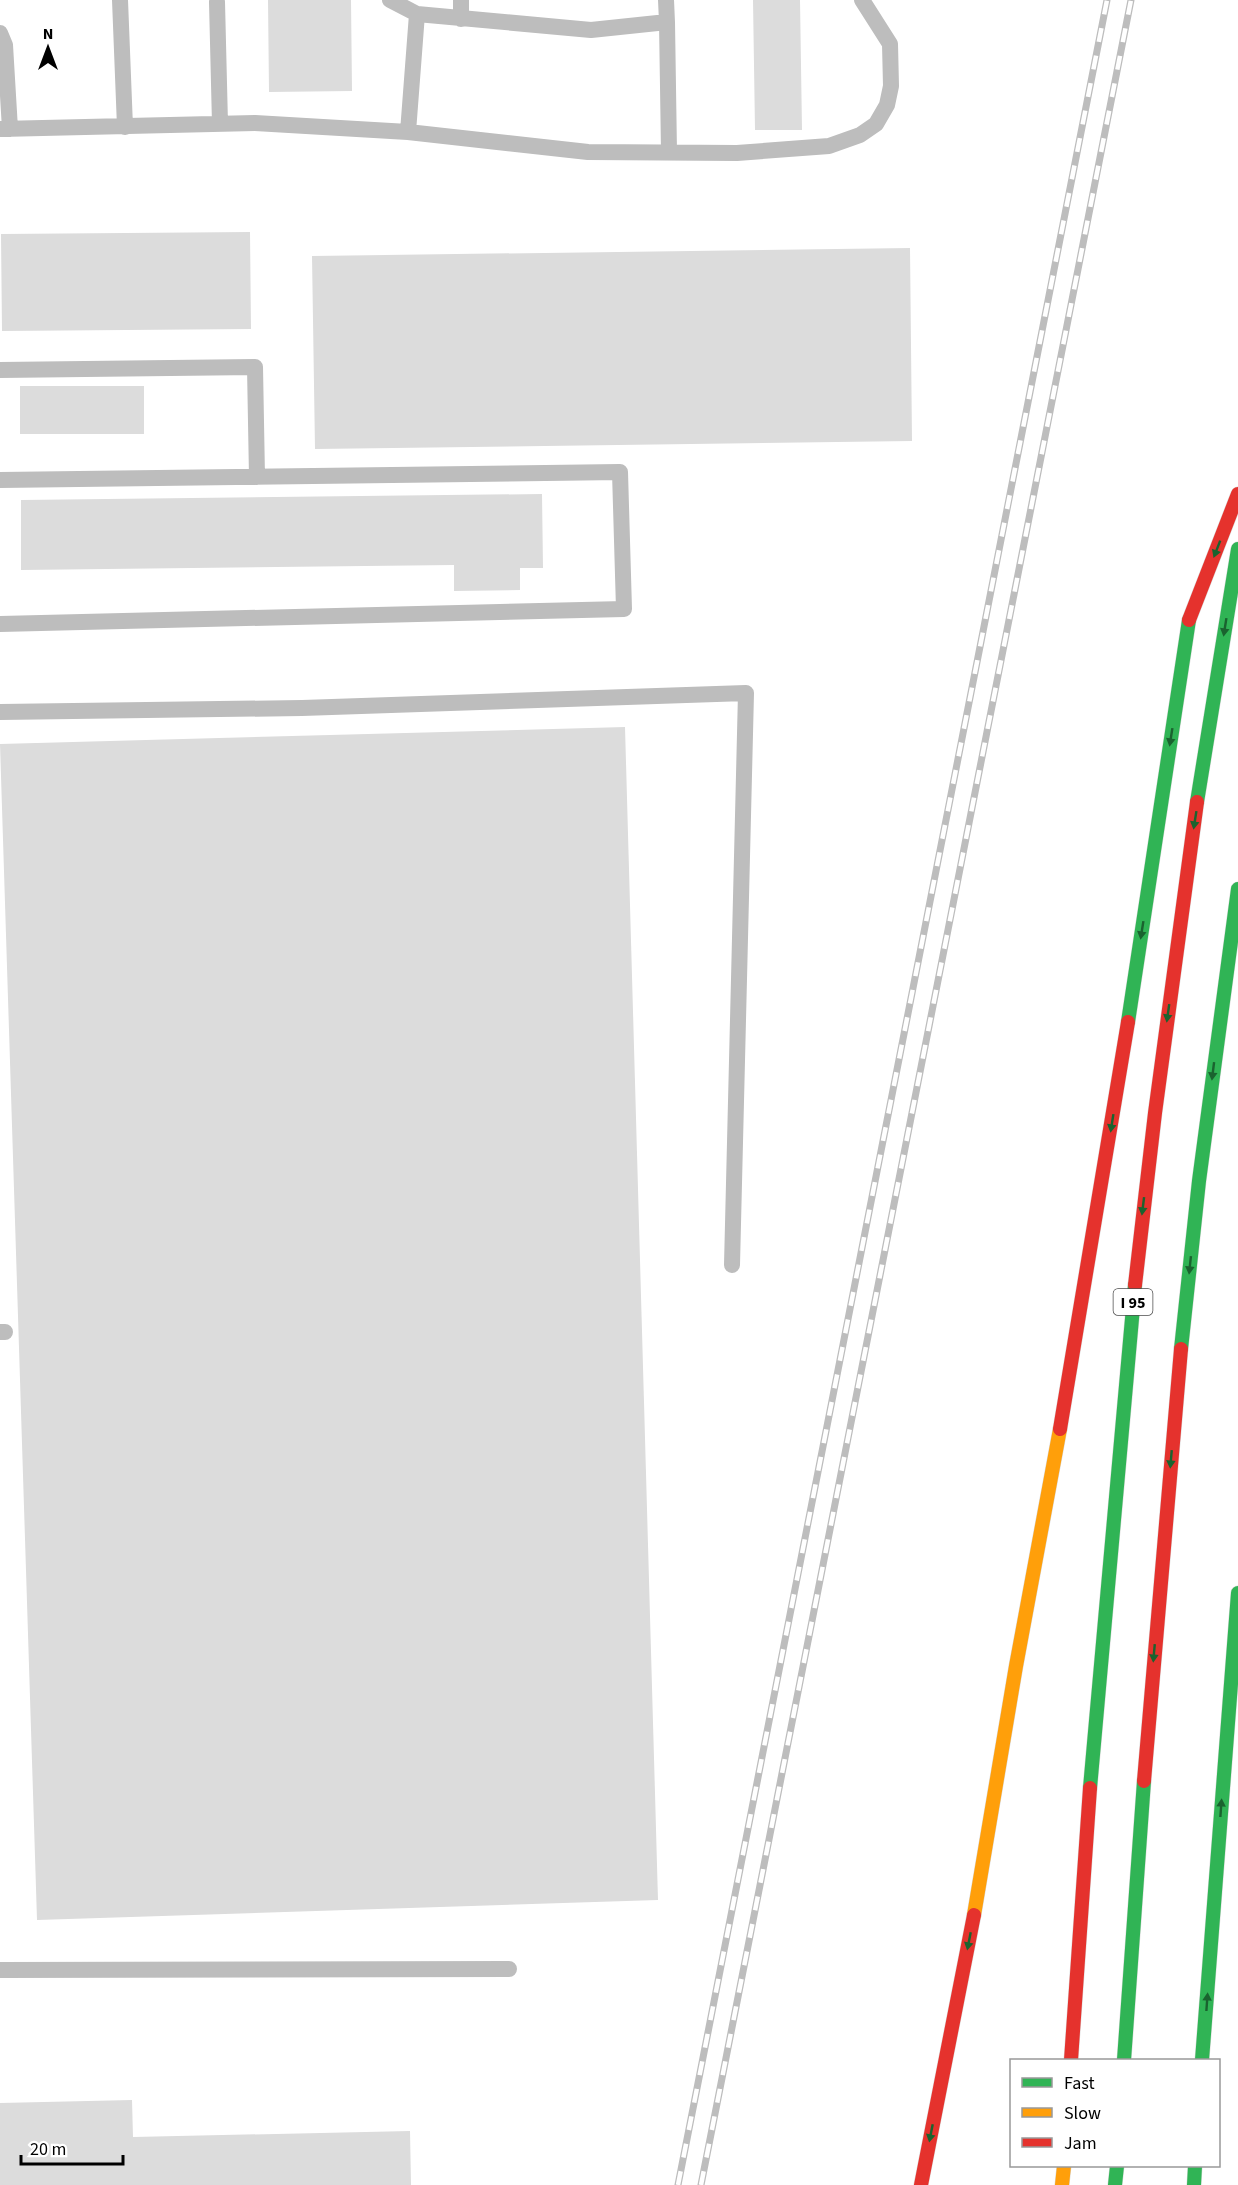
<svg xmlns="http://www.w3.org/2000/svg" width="1238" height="2185" viewBox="0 0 1238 2185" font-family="'Source Sans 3',sans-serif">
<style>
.building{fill:#dcdcdc}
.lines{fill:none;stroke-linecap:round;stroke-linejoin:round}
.fast-casing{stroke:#dbdbdb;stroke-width:15}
.slow-casing{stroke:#dbdbdb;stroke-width:15}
.jam-casing{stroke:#dbdbdb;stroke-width:15}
.lane{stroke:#bdbdbd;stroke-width:16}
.fast{stroke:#30b455;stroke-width:14}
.slow{stroke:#ff9f0a;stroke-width:14}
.jam{stroke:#e5322d;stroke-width:14}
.rail-casing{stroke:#bdbdbd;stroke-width:7}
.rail{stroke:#fff;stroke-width:4.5;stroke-dasharray:14;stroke-linecap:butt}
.oneway{fill:#1a632f}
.labels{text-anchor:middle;stroke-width:5;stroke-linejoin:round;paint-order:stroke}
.shield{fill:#fff;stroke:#4c4c4c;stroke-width:1.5}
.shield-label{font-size:16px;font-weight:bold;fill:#000}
</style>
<rect width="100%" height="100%" fill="#fff"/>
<path class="building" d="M268,0H351L352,91L269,92Z
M753,0H800L802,130H755Z
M250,232L251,329L2,331L1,234Z
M910,248L912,441L315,449L312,256Z
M20,386H144V434H20Z
M542,494L543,568H520V590L454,591V565L21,570V500Z
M625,727L658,1900L37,1920L0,744Z
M132,2100L133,2137L410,2131L411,2185H0V2103Z"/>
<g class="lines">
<defs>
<path id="fast" d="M1197,802L1238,549
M1128,1022L1189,620
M1181,1349L1199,1181L1238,889
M1090,1788L1135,1285
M1124,2060L1144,1781
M1202,2060L1238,1593
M1115,2185L1117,2166
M1194,2185L1195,2166"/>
<path id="slow" d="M974,1915L1016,1666L1060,1429
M1062,2185L1064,2166"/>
<path id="jam" d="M1189,620L1238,494
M1135,1285L1155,1113L1197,802
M1060,1429L1128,1022
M1144,1781L1181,1349
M1071,2060L1090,1788
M921,2185L974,1915"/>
</defs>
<use href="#fast" class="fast-casing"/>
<use href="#slow" class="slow-casing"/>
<use href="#jam" class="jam-casing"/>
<path class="lane" d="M120,0L125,127
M390,0L417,14L591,30L667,22L666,0
M461,0V19
M217,2L220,124
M667,22L669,152
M0,33L5,45L10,129
M0,129L255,123L408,132L588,152L737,153L829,146L860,135L876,124L887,105L891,86L890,44L862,0
M408,132L417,14
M0,370L255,367L257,477
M0,480L620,472L624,609L0,624
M0,712L302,708L746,693L732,1265
M0,1332H5
M0,1970L509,1969"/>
<use href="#fast" class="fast"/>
<use href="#slow" class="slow"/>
<use href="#jam" class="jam"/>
<defs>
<path id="rail" d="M678,2185L1107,0
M701,2185L1131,0"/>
</defs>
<use href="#rail" class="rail-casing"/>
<use href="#rail" class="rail"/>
</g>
<defs><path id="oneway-solid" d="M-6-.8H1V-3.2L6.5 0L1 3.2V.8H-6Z" transform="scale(1.5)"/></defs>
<g class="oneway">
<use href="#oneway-solid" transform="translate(1217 549) rotate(111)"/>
<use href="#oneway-solid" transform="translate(1225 627) rotate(99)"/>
<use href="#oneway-solid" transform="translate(1171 737) rotate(99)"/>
<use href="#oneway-solid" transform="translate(1195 820) rotate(99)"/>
<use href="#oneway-solid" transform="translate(1142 930) rotate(99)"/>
<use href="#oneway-solid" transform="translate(1168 1013) rotate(98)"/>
<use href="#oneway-solid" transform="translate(1213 1071) rotate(97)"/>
<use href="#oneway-solid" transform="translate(1112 1123) rotate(99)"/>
<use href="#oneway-solid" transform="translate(1143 1206) rotate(97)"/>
<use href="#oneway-solid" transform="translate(1190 1265) rotate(96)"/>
<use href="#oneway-solid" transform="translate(1171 1459) rotate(95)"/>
<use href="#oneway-solid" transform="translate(1154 1653) rotate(95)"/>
<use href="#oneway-solid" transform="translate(1221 1808) rotate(-86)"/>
<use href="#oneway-solid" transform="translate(969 1941) rotate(101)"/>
<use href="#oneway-solid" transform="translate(1207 2002) rotate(-86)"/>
<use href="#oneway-solid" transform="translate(931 2133) rotate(101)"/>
</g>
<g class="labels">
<rect class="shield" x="1113.5" y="1289" width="39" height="26" rx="4.5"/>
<g class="shield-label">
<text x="1133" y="1308">I 95</text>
</g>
</g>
<rect x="1010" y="2059" width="210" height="108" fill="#ffffff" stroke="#999999" stroke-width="1.5"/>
<rect x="1022" y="2078" width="30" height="9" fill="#30b455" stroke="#999999" stroke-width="1.5"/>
<text x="1064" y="2089" font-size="18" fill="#000000">Fast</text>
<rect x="1022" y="2108" width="30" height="9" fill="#ff9f0a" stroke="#999999" stroke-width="1.5"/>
<text x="1064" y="2119" font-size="18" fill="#000000">Slow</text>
<rect x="1022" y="2138" width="30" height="9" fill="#e5322d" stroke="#999999" stroke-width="1.5"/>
<text x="1064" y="2149" font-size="18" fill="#000000">Jam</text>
<g transform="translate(48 48)" stroke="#ffffff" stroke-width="4.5" paint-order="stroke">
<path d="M0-4.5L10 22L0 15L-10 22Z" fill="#000000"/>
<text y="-9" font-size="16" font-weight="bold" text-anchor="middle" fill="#000000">N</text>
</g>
<path d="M21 2155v9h102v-9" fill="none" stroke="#000000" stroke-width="3"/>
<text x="30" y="2155" font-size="18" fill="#000000" stroke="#ffffff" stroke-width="4.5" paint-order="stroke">20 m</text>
</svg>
